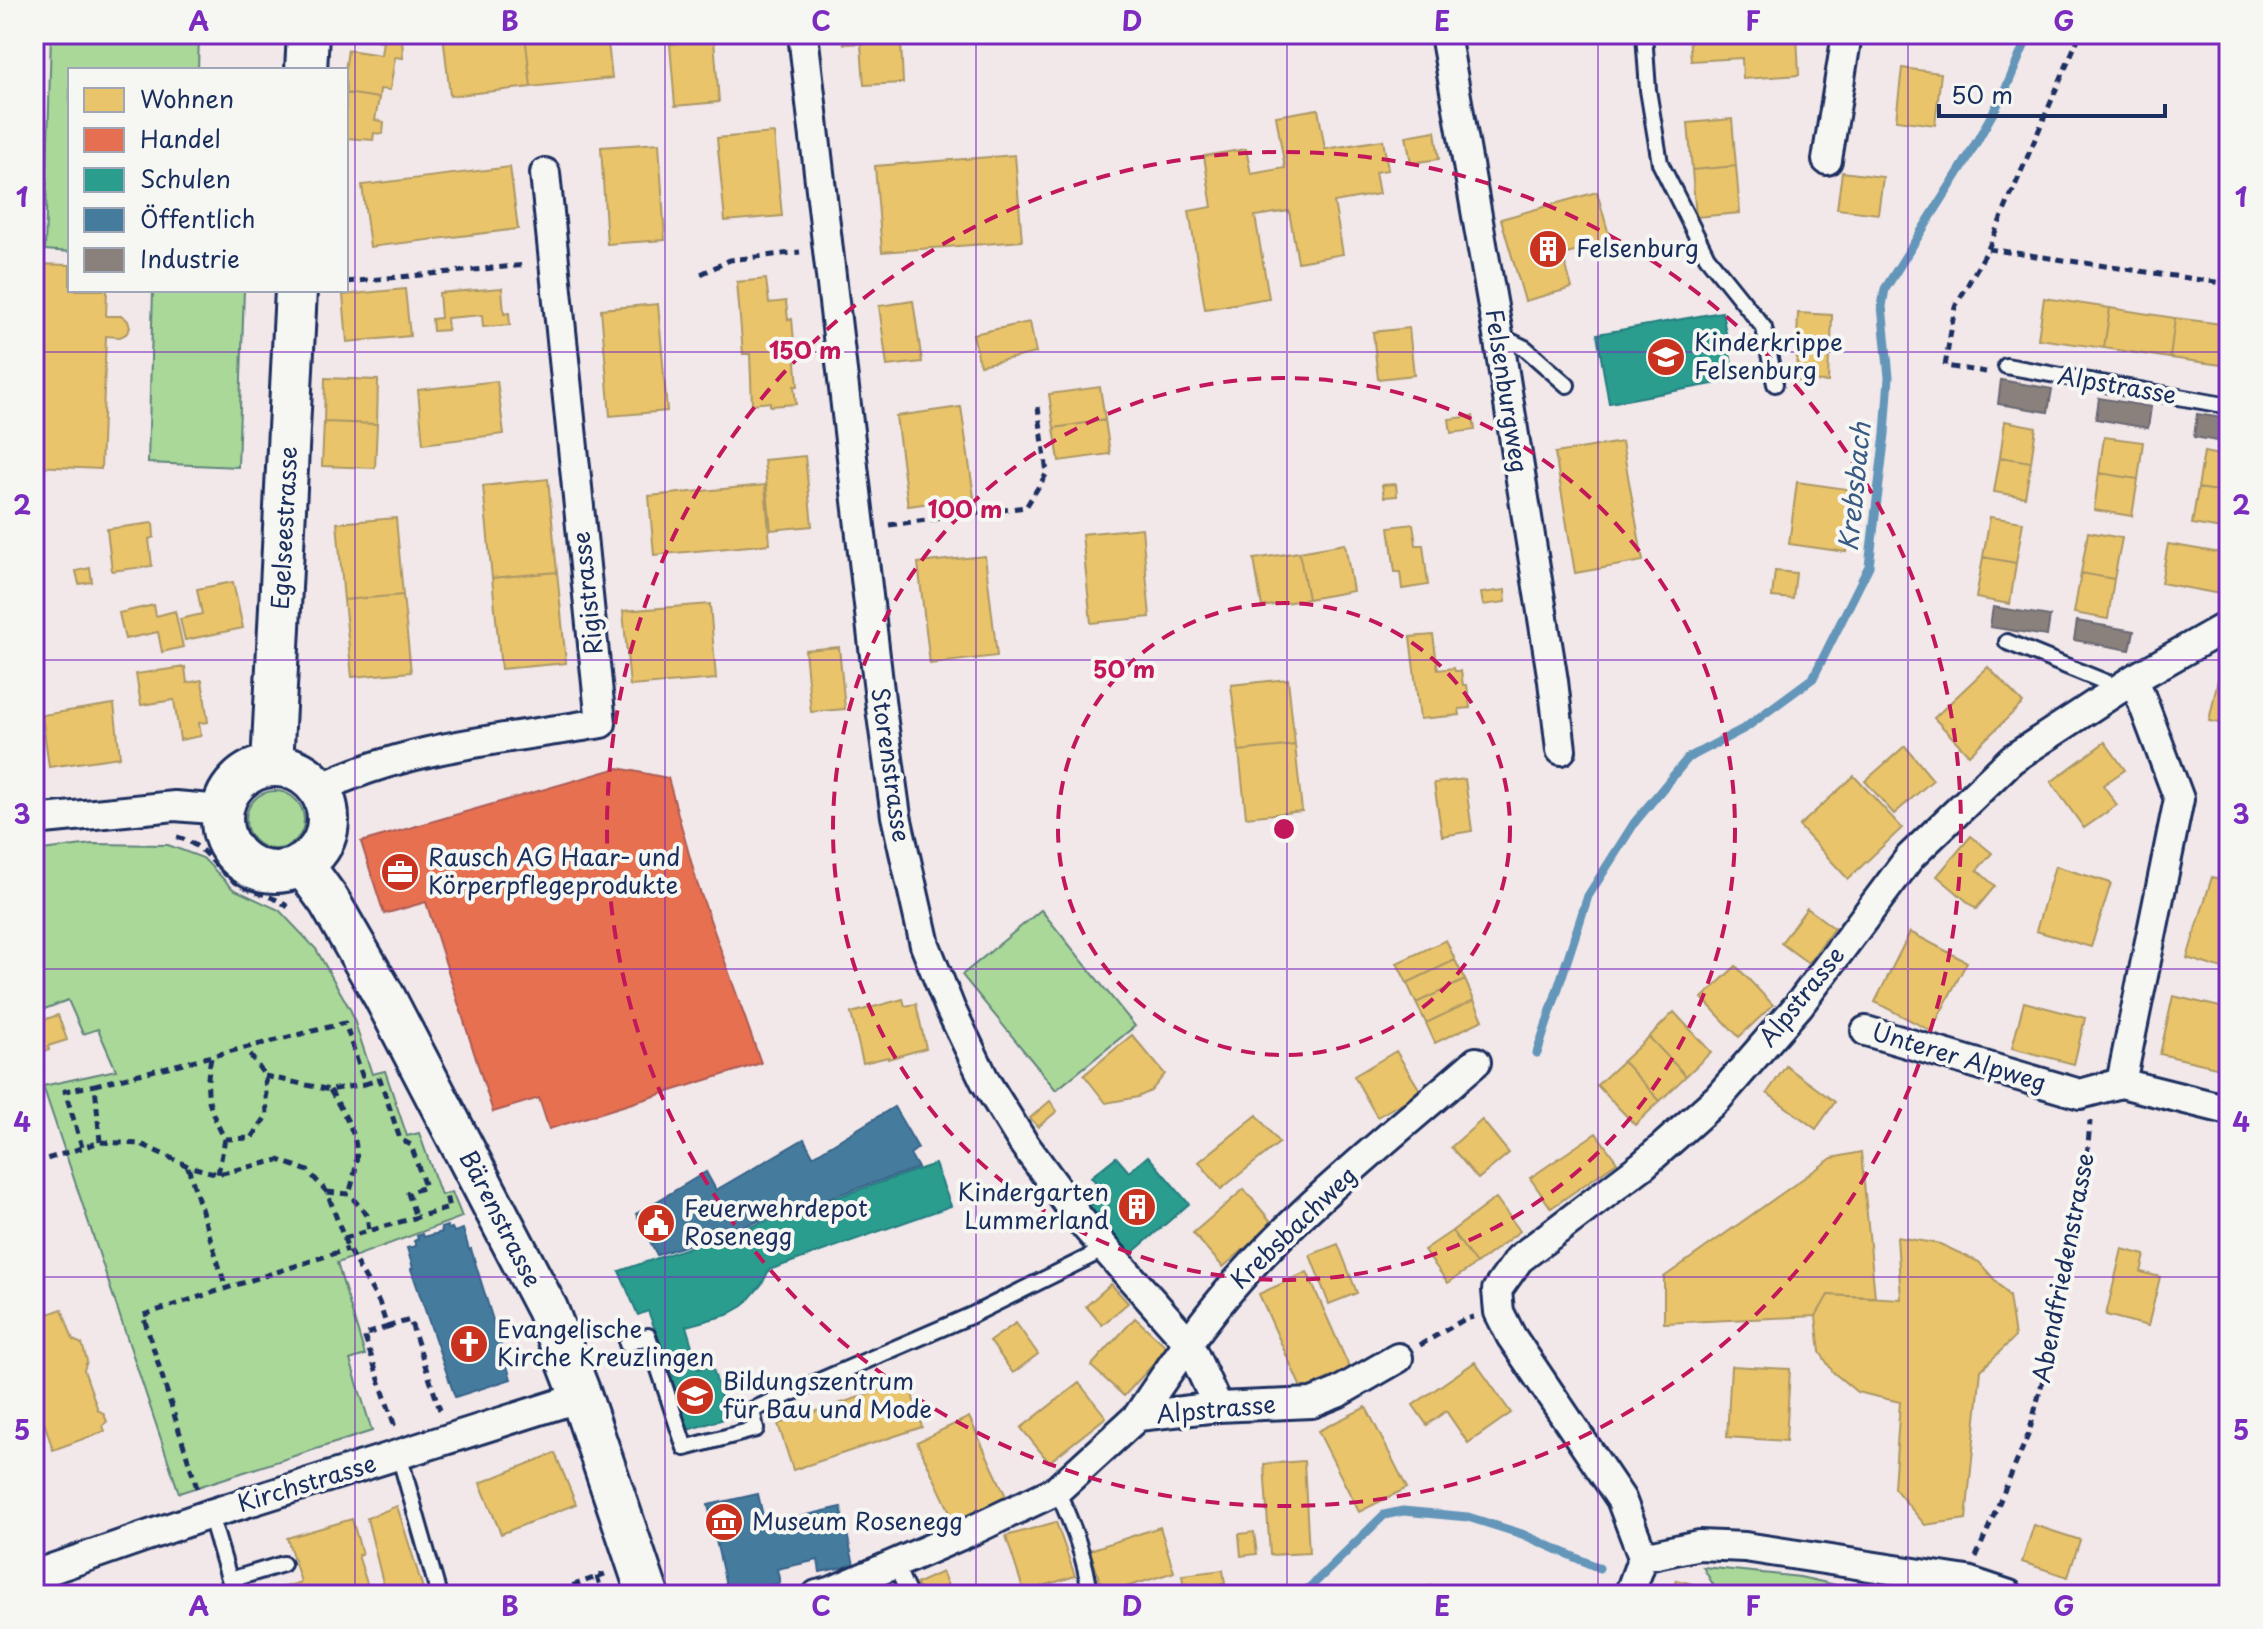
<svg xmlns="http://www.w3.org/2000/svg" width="2263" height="1629" viewBox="0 0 2263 1629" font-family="'Playpen Sans',sans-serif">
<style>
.green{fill:#a9d898;stroke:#62847b;stroke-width:2}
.homes{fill:#e9c46a;stroke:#ab9766;stroke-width:2}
.shops{fill:#e76f51;stroke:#aa5c55;stroke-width:2}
.schools{fill:#2a9d8f;stroke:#267c80;stroke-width:2}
.public{fill:#457b9d;stroke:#38648a;stroke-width:2}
.industry{fill:#8a817c;stroke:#696873;stroke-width:2}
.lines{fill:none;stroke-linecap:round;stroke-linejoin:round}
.stream{stroke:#6396b9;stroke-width:9}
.service-casing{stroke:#1b2f5e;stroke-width:20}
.minor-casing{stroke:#1b2f5e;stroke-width:34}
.secondary-casing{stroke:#1b2f5e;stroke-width:46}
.path{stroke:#1b2f5e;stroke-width:5;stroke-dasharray:8 6;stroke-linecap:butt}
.service{stroke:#f6f6f2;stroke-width:14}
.minor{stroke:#f6f6f2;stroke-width:28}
.secondary{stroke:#f6f6f2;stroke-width:40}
.grid{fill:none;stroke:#7b2cbf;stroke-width:2;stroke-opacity:0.55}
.ring{fill:none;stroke:#c2185b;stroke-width:4;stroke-dasharray:14 10}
.labels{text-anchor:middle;stroke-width:8;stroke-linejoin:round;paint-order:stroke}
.poi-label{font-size:24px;fill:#1b2f5e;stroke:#f6f6f2;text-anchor:start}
.street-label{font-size:24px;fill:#1b2f5e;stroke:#f6f6f2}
.water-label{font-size:26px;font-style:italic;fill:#395a84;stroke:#f6f6f2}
.centre{fill:#c2185b;stroke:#f6f6f2;stroke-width:4}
.ring-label{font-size:24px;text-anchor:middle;font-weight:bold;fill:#c2185b;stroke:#f6f6f2;stroke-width:8;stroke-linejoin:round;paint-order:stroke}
.neatline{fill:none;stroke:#7b2cbf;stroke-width:3}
.grid-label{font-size:26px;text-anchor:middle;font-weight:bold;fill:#7b2cbf}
</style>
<rect width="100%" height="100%" fill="#f2e7e9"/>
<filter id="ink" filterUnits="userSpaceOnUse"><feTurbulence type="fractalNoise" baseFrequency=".0125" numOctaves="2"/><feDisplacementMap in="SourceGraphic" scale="16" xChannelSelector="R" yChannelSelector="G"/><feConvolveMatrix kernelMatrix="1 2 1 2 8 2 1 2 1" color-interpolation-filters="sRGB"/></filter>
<g filter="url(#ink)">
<path class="green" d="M51,34H199L198,70H70V252L45,250Z
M153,290H244L238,467L148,463Z
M246 820a29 29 0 1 1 58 0a29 29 0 1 1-58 0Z
M92,844L168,845L203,858L233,889L279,910L316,949L351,1011L372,1074L385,1071L407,1136L419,1133L441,1195L452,1192L462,1217L337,1263L365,1355L350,1360L372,1431L179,1493L43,1086L116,1070L98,1029L83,1034L68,1000L34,1013V851Z
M1041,910L1135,1026L1056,1090L962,975Z
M1703,1567L1800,1577L1881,1595H1719Z"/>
<path class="homes" d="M376,34H402L403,58L395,57L390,90L380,89L379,98L346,93L345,70L348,50L381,55L383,41L376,40Z
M443,34H525L531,87L450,96Z
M525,34H607L612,78L531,87Z
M844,34H891V42L844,44Z
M1689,34H1797L1799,75L1743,79L1742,58L1691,61Z
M714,40L719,102L675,106L670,44Z
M901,42L903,83L864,85L861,44Z
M1902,68L1941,73L1935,125L1896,120Z
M346,93L379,98L375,120L384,122L383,134L374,133L373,140L346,138Z
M1318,109L1325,149L1383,140L1388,170L1375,172L1379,194L1334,202L1343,254L1298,262L1289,211L1255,216L1269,298L1205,309L1189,211L1212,207L1204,156L1246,149L1251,174L1285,168L1276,116Z
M1732,119L1736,166L1692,170L1688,123Z
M1435,131L1439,159L1411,163L1406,136Z
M774,133L782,216L725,221L717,138Z
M659,143L665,240L607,244L601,147Z
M1015,155L1022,241L882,252L875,166Z
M1736,166L1740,213L1696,217L1692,170Z
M510,167L518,229L370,247L362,185Z
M1842,172L1883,177L1878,214L1837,209Z
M1597,192L1611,242L1563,255L1572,288L1525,301L1501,219Z
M34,264L70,265V290H107L106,316H123L128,321L130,328L126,334L120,337L106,336L101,469L34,466Z
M766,279L769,303L786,301L788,320L792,319L798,386H794L796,404L770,406V402L752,404L750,354H743L737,282Z
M502,288L504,314L509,313L510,325L483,327L482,315L447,318L448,330L433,331L432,319L441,318L439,293Z
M405,289L410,336L347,342L343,295Z
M2044,298L2110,308L2104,348L2038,339Z
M913,301L922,362L887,366L879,306Z
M658,304L667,411L610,416L601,309Z
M2110,308L2175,318L2170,358L2104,348Z
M1798,313L1832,315L1831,344L1797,342Z
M2175,318L2229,325V366L2170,358Z
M1030,322L1036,353L980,365L973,334Z
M1409,328L1414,375L1378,379L1373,332Z
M1797,353L1829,354L1828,382L1796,381Z
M325,378L378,380L377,424L324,422Z
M497,381L504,434L423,444L418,390Z
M1100,387L1105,420L1054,428L1049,394Z
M961,407L974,497L908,506L896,416Z
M1473,416L1475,430L1451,433L1449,419Z
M1105,420L1110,454L1059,461L1054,428Z
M2005,421L2036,427L2031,462L2000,457Z
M324,422L377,424L375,468L322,466Z
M2104,437L2143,442L2138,479L2099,473Z
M1622,442L1643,561L1575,573L1555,453Z
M2204,452L2229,457L2228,493L2198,488Z
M805,456L812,526L771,530L764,460Z
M2000,457L2031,462L2025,497L1994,492Z
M2099,473L2138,479L2132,516L2094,510Z
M548,479L557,572L492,578L483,486Z
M1797,482L1854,490L1846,552L1789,544Z
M1396,484L1397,496L1384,497L1382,485Z
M765,485L770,544L654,555L649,496Z
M2198,488L2228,493L2222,529L2192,524Z
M1990,517L2023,522L2016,563L1983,557Z
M396,518L403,595L344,600L337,523Z
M153,523L154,537L149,539L152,566L112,571L107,529Z
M1413,524L1416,545H1423L1428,585L1402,589L1400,572H1395L1389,527Z
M1142,528L1150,617L1091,623L1082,534Z
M2088,532L2122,538L2114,579L2081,573Z
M1345,544L1353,591L1308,599L1299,552Z
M2168,544L2227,554L2220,594L2161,583Z
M1299,552L1308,599L1262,607L1254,559Z
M985,556L997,656L930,664L918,563Z
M1983,557L2016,563L2010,604L1976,598Z
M90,568L92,582L79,584L76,571Z
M1775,571L1796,573L1793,599L1772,597Z
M557,572L566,663L501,669L492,578Z
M2081,573L2114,579L2108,619L2074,613Z
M233,582L243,628L185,640L180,619L202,614L197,589Z
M1505,590L1506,602L1483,605L1481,593Z
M403,595L411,672L352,677L344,600Z
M710,604L716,679L630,686L623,611Z
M154,605L156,616L175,611L183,647L162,652L158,632L125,639L119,613Z
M1433,635L1438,670L1454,668L1455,671H1461L1463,685H1467L1470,708L1459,709L1460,715L1420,719L1410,637Z
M839,647L845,709L811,712L805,650Z
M185,667L187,683L202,680L208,722L199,723L201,736L180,740L174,700L141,705L136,674Z
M1988,667L2023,703L1969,755L1934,718Z
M2219,675L2229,677V725L2209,721Z
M1288,679L1295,745L1239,751L1231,685Z
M114,704L120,757L49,767L42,715Z
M2105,742L2125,770L2103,785L2117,805L2084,828L2051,782Z
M1295,745L1302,811L1246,817L1239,751Z
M1905,746L1933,780L1894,814L1865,781Z
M1854,776L1902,828L1848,879L1799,826Z
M1465,779L1472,831L1442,836L1434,783Z
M1971,836L1992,853L1977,870L1995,886L1976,909L1937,876Z
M2055,866L2111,883L2091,947L2036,931Z
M2212,877L2229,882V971L2187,958Z
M1807,908L1834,928L1808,963L1781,943Z
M1910,932L1967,962L1931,1031L1875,1002Z
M1446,940L1455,960L1407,983L1397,963Z
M1455,960L1465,980L1416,1003L1407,983Z
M1736,966L1773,1005L1739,1037L1702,998Z
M1465,980L1474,1000L1426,1023L1416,1003Z
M2173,996L2229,1009V1070L2160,1054Z
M903,999L905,1006L916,1004L926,1048L888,1059V1057L863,1063L851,1013Z
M1474,1000L1483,1020L1435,1043L1426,1023Z
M2024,1002L2085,1018L2074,1064L2012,1048Z
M1674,1012L1711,1052L1686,1076L1649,1037Z
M58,1015L67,1040L48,1046L49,1050L40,1053L44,1065L34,1069V1023Z
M1132,1035L1165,1074L1151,1091L1138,1097L1106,1103L1084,1075Z
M1649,1037L1686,1076L1660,1101L1623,1061Z
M1396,1051L1421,1092L1377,1117L1354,1076Z
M1623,1061L1660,1101L1635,1125L1597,1085Z
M1786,1066L1835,1102L1816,1129L1767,1093Z
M1050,1101L1057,1111L1038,1127L1030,1118Z
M1257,1115L1279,1143L1221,1189L1199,1162Z
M1482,1120L1509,1153L1478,1179L1451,1147Z
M1596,1133L1617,1162L1551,1208L1530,1178Z
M1861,1152L1875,1297L1828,1295L1816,1316L1664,1323V1277L1832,1158Z
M1244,1189L1273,1224L1223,1267L1193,1233Z
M1496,1198L1520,1231L1476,1264L1452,1231Z
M1452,1231L1476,1264L1448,1283L1424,1250Z
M1897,1237L1940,1244L1979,1262L2009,1296L2015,1337L1981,1370L1966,1519L1925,1525L1894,1488L1900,1402L1857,1392L1833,1372L1820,1352L1816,1316L1828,1295L1901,1299Z
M1338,1244L1357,1293L1329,1304L1310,1255Z
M2122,1249L2145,1255L2141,1272L2160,1277L2148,1326L2106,1315Z
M1307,1272L1350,1369L1302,1390L1259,1294Z
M1111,1284L1128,1303L1102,1325L1086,1306Z
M62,1309L73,1340L82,1344L87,1361L84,1370L98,1410L103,1413L107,1421L103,1426L105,1431L53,1450L44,1422L41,1423L34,1405L36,1400L34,1394V1319Z
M1135,1318L1168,1348L1124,1396L1091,1366Z
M1016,1323L1038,1354L1013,1373L990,1341Z
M1475,1362L1511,1413L1468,1443L1446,1411L1427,1425L1413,1405Z
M1731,1366L1790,1369L1786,1441L1727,1437Z
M908,1381L922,1427L793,1470L778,1424Z
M1079,1383L1106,1417L1049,1462L1021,1428Z
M1366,1407L1407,1488L1359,1512L1318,1431Z
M969,1417L1010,1505L958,1529L917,1442Z
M555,1453L576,1504L501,1534L480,1483Z
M1304,1461L1309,1553L1270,1555L1264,1464Z
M397,1506L425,1595H386L367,1518Z
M352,1519L362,1554L358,1555L370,1593L281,1595L279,1589L301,1582L287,1538Z
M1056,1522L1075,1576L1040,1587L1043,1595H1025L1006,1536Z
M2034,1525L2080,1540L2068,1577L2022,1562Z
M1160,1527L1174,1572L1104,1594L1090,1550Z
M1254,1532L1257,1554L1241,1556L1239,1534Z
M1223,1570L1225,1584L1184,1589L1182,1575Z
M942,1572L952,1595H921L916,1584Z
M1677,1580L1711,1589L1709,1595H1673Z
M1432,1585L1437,1595H1409Z"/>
<path class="shops" d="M618,768L668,778L697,883L761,1063L549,1129L539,1098L493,1112L426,902L384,914L361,842Z"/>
<path class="schools" d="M1722,312L1735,380L1609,403L1597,334Z
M1148,1156L1189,1204L1126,1258L1085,1210L1105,1193L1091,1177L1116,1157L1129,1172Z
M935,1164L951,1206L769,1270L762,1284L743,1306L727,1315L686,1326L699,1369L712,1365L727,1418L684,1431L667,1379L673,1377L648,1311L638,1315L619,1271Z"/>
<path class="public" d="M894,1107L918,1148L910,1154L918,1168L657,1255L636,1214L706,1172L716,1190L804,1139L813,1156Z
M447,1226L448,1229L452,1228L454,1232L463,1229L469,1250L471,1249L511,1379L455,1397L411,1269L413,1268L407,1248L416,1246L414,1241L418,1239L417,1236L423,1234L424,1237L442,1232L441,1228Z
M758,1494L765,1525L841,1507L854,1565L820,1572L818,1560L777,1569L780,1583L728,1594L708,1505Z"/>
<path class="industry" d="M2001,380L2052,389L2048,412L1998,404Z
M2099,398L2151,407L2148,428L2096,419Z
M2197,414L2229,419V443L2194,437Z
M1993,607L2050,616L2047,636L1990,627Z
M2077,621L2134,631L2130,650L2074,640Z"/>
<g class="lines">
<path class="stream" d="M1537,1053L1588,896L1635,822L1688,758L1745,728L1813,678L1869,566L1885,434L1889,377L1882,306L1885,289L1967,159L2004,93L2029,34
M1302,1595L1384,1515L1403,1511L1468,1517L1522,1534L1599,1568"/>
<defs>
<path id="service" d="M1644,34L1648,90L1660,163L1707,257L1764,328L1775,384
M1498,335L1525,348L1567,385
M2006,366L2229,406
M2007,642L2120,688
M627,1344L648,1336L685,1448L756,1429L752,1410L972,1315L1105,1249
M399,1455L439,1595
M1057,1490C1072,1524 1086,1558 1090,1595
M210,1514L234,1595
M895,1564L909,1595
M230,1580L283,1564"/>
<path id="minor" d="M803,34L881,708L896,816L925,945L950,1008L985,1081L1024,1144L1080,1220L1188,1342L1218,1407
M1445,34L1498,335L1553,681L1561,750
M1827,160L1847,34
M319,789C406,746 507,739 601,723L545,173
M34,820L175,806L223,810
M1866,1031L2080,1094L2121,1083L2229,1110
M2121,1083L2179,799L2134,679
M1138,1416C1171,1367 1203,1319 1243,1275C1313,1197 1397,1131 1476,1062
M1643,1557L1699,1545L1745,1547L1967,1581L2009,1595
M34,1575L210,1514L581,1397
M817,1595L830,1592L973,1530L1057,1490L1138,1416L1218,1407L1312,1403L1337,1393L1398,1358
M1629,1595L1643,1557L1621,1499L1511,1336L1499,1312L1497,1290L1519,1259L1643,1165L1718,1098L1799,1005L1910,857L2012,759L2134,679L2229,625"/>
<path id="secondary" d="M306,70L308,34
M272,766L296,290
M222 819a53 53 0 1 1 106 0a53 53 0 1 1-106 0Z
M303,865L329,901L384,996L547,1309L579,1391L648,1595"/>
</defs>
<use href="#service" class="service-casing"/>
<use href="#minor" class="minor-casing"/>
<use href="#secondary" class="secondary-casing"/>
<path class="path" d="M1988,249L2229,284
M701,274L730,260L800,252
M346,282L526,265
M1986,372L1945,366L1955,307L1988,249L2080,34
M889,525L1026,507L1047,473L1038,407
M177,837C203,844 211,863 231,879C248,892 272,894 288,907
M211,1058C204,1093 208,1108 225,1139L218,1174
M265,1076L330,1090L365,1084
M330,1090C354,1131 365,1145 349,1194
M225,1139L252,1138L267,1115L265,1076L246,1049
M100,1142L95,1085L345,1023L365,1084L380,1079L400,1139L411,1145L425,1187L408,1193L416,1218
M82,1147L65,1091L95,1085
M34,1163L100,1142L141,1144L188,1166L218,1174L279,1160L308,1171L327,1192L348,1249L379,1302L387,1327L364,1335L394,1424L390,1425
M188,1167L226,1288
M327,1192L349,1194L367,1215L369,1231
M344,1238L449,1208L446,1195
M387,1327L410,1320L440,1410
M1420,1345L1465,1319L1474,1317
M197,1488L143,1315L348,1249
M1976,1557L2029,1433L2056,1329L2068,1255L2086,1169L2090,1121
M597,1576L603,1595
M546,1595L605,1574"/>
<use href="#service" class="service"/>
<use href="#minor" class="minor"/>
<use href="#secondary" class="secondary"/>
</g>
</g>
<path class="grid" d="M355,34V1595M665,34V1595M976,34V1595M1287,34V1595M1598,34V1595M1908,34V1595M34,352H2229M34,660H2229M34,969H2229M34,1277H2229"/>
<g class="ring">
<circle cx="1284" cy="829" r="226"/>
<circle cx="1284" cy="829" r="451"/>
<circle cx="1284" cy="829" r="677"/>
</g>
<defs>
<symbol id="building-disc" viewBox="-11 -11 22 22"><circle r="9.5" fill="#c8321e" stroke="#f6f6f2"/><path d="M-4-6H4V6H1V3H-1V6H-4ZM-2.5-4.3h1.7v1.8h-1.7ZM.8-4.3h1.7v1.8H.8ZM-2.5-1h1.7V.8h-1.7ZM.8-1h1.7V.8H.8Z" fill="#fff"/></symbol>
<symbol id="school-disc" viewBox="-11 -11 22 22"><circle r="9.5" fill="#c8321e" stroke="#f6f6f2"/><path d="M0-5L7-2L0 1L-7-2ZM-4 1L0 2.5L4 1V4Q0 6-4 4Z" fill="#fff"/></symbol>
<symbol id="office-disc" viewBox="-11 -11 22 22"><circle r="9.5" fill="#c8321e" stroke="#f6f6f2"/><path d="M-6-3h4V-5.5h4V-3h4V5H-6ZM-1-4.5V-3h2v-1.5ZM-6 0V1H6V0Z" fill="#fff"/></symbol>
<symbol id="civic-disc" viewBox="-11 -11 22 22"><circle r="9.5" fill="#c8321e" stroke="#f6f6f2"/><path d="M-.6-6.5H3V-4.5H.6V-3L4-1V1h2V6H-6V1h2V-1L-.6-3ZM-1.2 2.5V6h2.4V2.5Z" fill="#fff"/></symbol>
<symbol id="church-disc" viewBox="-11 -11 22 22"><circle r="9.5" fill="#c8321e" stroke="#f6f6f2"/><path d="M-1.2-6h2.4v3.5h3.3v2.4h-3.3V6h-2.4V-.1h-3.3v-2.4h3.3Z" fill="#fff"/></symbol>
<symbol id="museum-disc" viewBox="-11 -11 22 22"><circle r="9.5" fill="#c8321e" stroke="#f6f6f2"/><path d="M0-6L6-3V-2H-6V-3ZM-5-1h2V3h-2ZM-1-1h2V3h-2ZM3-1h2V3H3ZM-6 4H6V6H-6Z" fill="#fff"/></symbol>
</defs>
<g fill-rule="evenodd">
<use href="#building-disc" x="1526" y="227" width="44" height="44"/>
<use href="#school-disc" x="1644" y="335" width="44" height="44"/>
<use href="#office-disc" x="378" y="850" width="44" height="44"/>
<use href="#building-disc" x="1115" y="1185" width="44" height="44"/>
<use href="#civic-disc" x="634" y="1201" width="44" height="44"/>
<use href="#church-disc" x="447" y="1322" width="44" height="44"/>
<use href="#school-disc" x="673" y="1374" width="44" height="44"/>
<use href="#museum-disc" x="702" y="1500" width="44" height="44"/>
</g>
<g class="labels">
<g class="poi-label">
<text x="1576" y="257">Felsenburg</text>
<text x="1694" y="351">Kinderkrippe<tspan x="1694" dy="28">Felsenburg</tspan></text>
<text x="428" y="866">Rausch AG Haar- und<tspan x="428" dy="28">Körperpflegeprodukte</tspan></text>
<text x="1109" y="1201" text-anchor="end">Kindergarten<tspan x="1109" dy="28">Lummerland</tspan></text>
<text x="684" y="1217">Feuerwehrdepot<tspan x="684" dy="28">Rosenegg</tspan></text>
<text x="497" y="1338">Evangelische<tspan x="497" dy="28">Kirche Kreuzlingen</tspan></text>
<text x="723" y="1390">Bildungszentrum<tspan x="723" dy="28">für Bau und Mode</tspan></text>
<text x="752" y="1530">Museum Rosenegg</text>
</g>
<g class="street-label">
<text transform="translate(2117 386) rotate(10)" y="8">Alpstrasse</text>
<text transform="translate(1506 391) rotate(81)" y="8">Felsenburgweg</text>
<text transform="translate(285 528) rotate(-87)" y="8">Egelseestrasse</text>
<text transform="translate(588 593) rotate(-96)" y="8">Rigistrasse</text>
<text transform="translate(890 765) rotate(82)" y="8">Storenstrasse</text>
<text transform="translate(1802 997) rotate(-51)" y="8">Alpstrasse</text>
<text transform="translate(1959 1058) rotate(17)" y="8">Unterer Alpweg</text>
<text transform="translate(500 1219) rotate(63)" y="8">Bärenstrasse</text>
<text transform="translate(1294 1228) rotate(-44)" y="8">Krebsbachweg</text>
<text transform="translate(2064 1268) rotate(-79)" y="8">Abendfriedenstrasse</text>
<text transform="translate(1216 1410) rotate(-5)" y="8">Alpstrasse</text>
<text transform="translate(307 1484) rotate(-17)" y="8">Kirchstrasse</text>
</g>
<g class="water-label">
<text transform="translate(1855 487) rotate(-84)" y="9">Krebsbach</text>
</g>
</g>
<circle cx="1284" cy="829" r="12" class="centre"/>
<g class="ring-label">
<text x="805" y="359">150 m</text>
<text x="965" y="518">100 m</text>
<text x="1124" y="678">50 m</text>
</g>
<rect width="2263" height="1629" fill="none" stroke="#f6f6f2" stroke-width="88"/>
<rect x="68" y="68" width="280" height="224" fill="#f6f6f2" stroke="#9ea6b7" stroke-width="2"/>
<rect x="84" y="88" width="40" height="24" fill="#e9c46a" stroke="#9ea6b7" stroke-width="2"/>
<text x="140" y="108" font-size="24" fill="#1b2f5e">Wohnen</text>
<rect x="84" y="128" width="40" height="24" fill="#e76f51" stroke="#9ea6b7" stroke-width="2"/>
<text x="140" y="148" font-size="24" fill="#1b2f5e">Handel</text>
<rect x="84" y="168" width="40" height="24" fill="#2a9d8f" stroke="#9ea6b7" stroke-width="2"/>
<text x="140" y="188" font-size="24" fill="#1b2f5e">Schulen</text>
<rect x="84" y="208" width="40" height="24" fill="#457b9d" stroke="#9ea6b7" stroke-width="2"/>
<text x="140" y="228" font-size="24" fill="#1b2f5e">Öffentlich</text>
<rect x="84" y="248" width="40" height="24" fill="#8a817c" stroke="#9ea6b7" stroke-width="2"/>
<text x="140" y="268" font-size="24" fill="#1b2f5e">Industrie</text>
<path d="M1939 104v12h226v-12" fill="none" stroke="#1b2f5e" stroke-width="4"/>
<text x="1951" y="104" font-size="24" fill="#1b2f5e" stroke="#f6f6f2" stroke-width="6" paint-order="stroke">50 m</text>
<rect x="44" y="44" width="2175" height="1541" class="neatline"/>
<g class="grid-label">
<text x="199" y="31">A</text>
<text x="510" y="31">B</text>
<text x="821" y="31">C</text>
<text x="1132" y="31">D</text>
<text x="1442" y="31">E</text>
<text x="1753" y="31">F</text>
<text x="2064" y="31">G</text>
<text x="22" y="207">1</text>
<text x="2241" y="207">1</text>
<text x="22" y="515">2</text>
<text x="2241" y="515">2</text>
<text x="22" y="824">3</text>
<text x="2241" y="824">3</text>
<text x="22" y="1132">4</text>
<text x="2241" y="1132">4</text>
<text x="22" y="1440">5</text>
<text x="2241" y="1440">5</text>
<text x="199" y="1616">A</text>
<text x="510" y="1616">B</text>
<text x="821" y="1616">C</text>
<text x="1132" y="1616">D</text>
<text x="1442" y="1616">E</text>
<text x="1753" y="1616">F</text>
<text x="2064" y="1616">G</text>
</g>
</svg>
